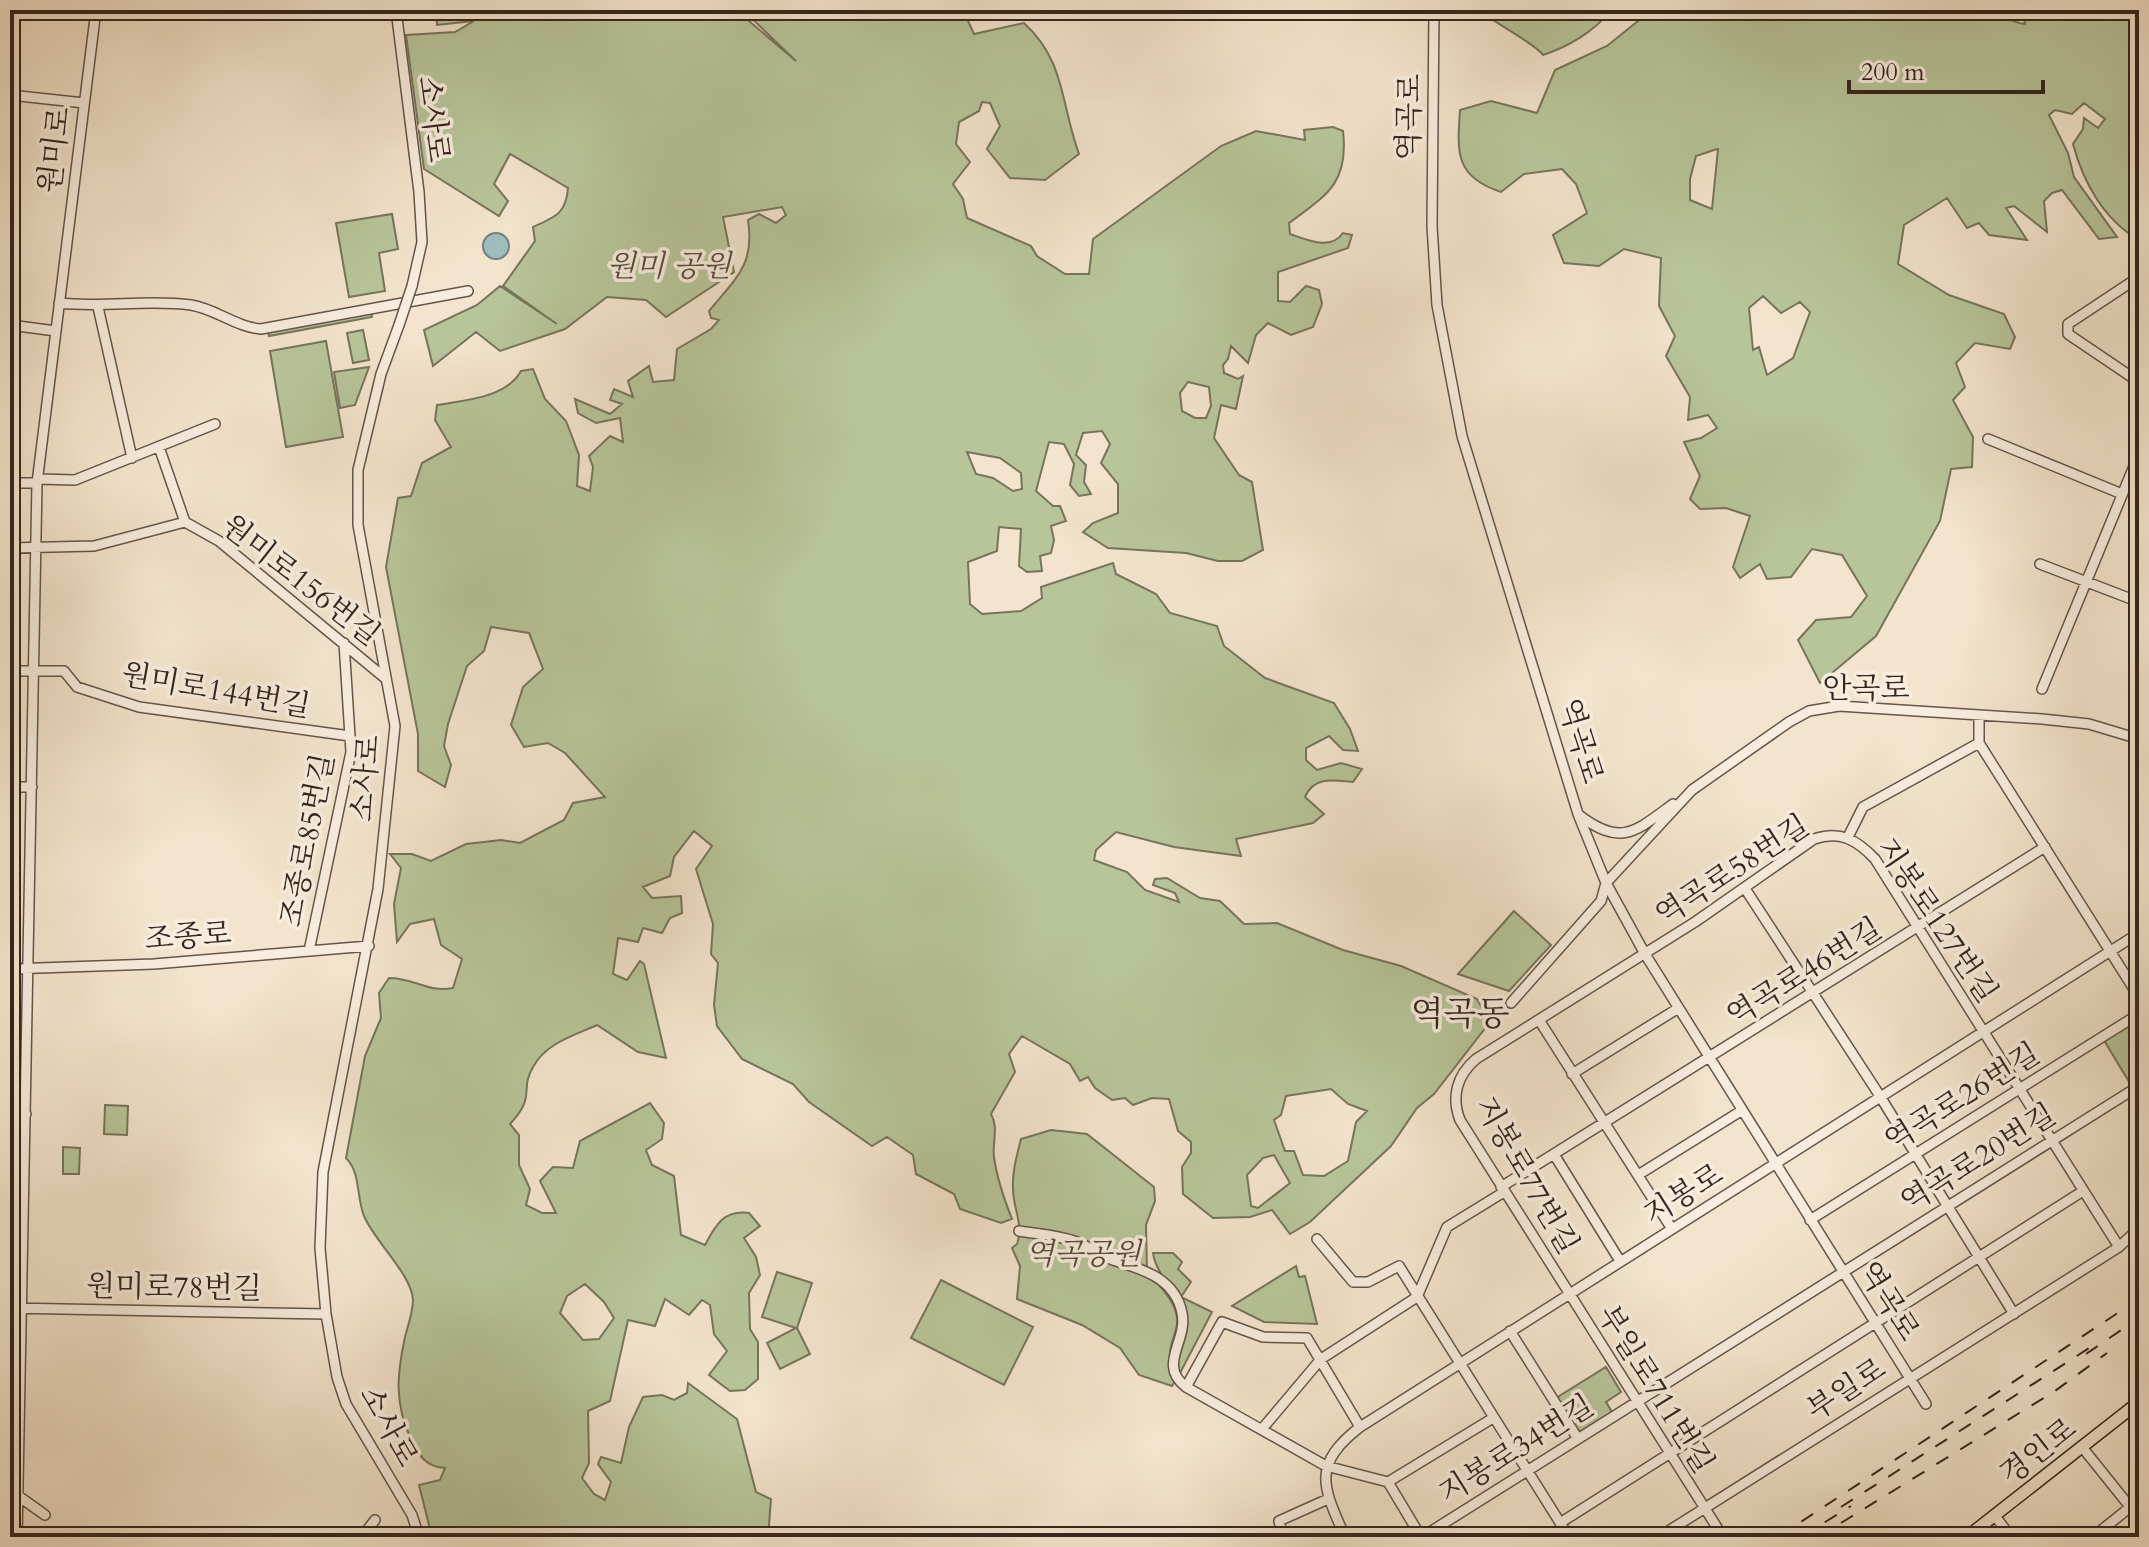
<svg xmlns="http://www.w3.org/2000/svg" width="2149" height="1547" viewBox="0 0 2149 1547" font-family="Cardo,'Noto Serif KR',serif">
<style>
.green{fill:#b8c59b;stroke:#76755c;stroke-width:2;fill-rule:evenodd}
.water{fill:#9ebdbf;stroke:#74807f;stroke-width:2}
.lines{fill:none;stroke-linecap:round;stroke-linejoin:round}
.minor-casing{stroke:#65554a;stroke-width:12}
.major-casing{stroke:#35251e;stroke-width:14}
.minor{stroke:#f8edde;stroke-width:9}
.major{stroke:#f4e4cd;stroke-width:11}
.rail{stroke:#35251e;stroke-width:2;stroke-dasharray:14 14;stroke-linecap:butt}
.minor-bridge-casing{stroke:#65554a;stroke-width:12;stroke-linecap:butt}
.minor-bridge{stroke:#f8edde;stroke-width:9}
.labels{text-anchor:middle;stroke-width:7;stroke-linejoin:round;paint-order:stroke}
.street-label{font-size:30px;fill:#35251e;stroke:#f8edde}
.park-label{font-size:30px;font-style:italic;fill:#564d3d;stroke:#f8edde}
.quarter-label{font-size:34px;fill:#35251e;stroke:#f8edde}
</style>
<rect width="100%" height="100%" fill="#f4e4cd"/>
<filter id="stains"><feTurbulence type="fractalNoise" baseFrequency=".0025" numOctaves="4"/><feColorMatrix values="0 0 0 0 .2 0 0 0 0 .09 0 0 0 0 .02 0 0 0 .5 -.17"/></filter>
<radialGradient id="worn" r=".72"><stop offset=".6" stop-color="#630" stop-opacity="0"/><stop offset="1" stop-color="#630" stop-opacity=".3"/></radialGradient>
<path class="green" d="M436,10H736L796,61L743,10H963L974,34L1024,23C1066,62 1060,102 1079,154L1045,180L1010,178L987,149L1000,126L990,103L982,102L979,111L959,122L956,144L970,162L953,184L963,199L967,218L1031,246L1037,256L1065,274H1089L1093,239L1221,146L1256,131L1305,140L1304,130L1333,127L1343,131C1349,183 1327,195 1289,223L1290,234C1308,240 1330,251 1343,233L1352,235L1348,248L1278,272V301L1290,302L1306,286L1319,290L1322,304L1313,327L1291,335L1268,323L1256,335L1248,363L1231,346L1228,359L1223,365L1224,373L1238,379L1243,376L1236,409L1221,405L1214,438L1239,475L1252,482L1263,550L1242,561H1218L1186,553L1108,548L1083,532L1093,523L1118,513V484L1101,463L1110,444L1102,431L1083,433L1076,455L1086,465L1084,482L1091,494L1079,496L1070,485L1074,464L1064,444L1049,442L1036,491L1053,506H1060L1066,521L1051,526L1054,540L1051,553L1040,556L1042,571L1027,572L1019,566L1021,529L999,527L997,551L968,562L970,604L982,614L1021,611L1042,598L1041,587L1113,563L1116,574L1156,594L1170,613L1217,626L1224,646L1265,678L1334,703L1350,729L1358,751L1343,750L1329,736L1306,748V760L1317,770L1341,763L1362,769L1353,782C1333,780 1314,776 1305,797L1324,814L1313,823L1236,839L1241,856L1174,847L1116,832L1096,850L1094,860L1127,872L1145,890L1179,902L1175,893L1153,885L1155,879L1167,878L1200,898L1220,901L1244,924L1277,923L1343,950L1401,966L1477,999L1490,1022L1434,1094L1417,1108L1391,1146L1310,1222L1290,1234L1272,1210L1250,1217L1213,1218L1183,1194L1182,1167L1191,1153V1142L1178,1131L1169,1099L1152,1098L1133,1105L1125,1098L1112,1100L1095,1088L1088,1077L1080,1081L1070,1064L1022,1036L1009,1054L1015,1072L991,1114C999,1128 992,1142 994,1157C997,1179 1004,1199 1012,1219L1001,1223L960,1209L954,1194L916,1174L913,1155L887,1137L872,1146L809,1102L793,1084L742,1059L717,1026L714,1005L718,963L711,954L713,924L696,869L712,846L694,831L674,857L670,876L643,887L652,898L681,896L682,913L670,918L662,933L643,928L638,942L618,938L613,974L627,980L640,961L644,964L666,1058L638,1052L597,1025C573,1036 546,1043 533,1067C519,1091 537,1095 510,1124L519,1135V1165L530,1189L526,1205L542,1213H556L540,1181L553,1167L573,1168L580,1141L650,1103L664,1123L662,1139L646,1150L652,1165L674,1176L681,1235L705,1245C716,1224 724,1210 749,1213L760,1226L744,1238L756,1257L760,1275L749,1293L750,1329L758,1342V1379L745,1390L730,1391L709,1375L727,1351L714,1334L710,1305L702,1300L689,1315L665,1299L655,1326L628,1320L610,1401L588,1411L589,1463L582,1478L594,1494L605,1500L611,1482L598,1464L601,1457L621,1463L629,1427L643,1397L662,1395L674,1400L687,1393L688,1383L737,1419L756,1492L771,1499L768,1537H432L419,1485L440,1480L445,1468C426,1467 419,1456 411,1439C394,1403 397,1374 405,1337C408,1325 413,1312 413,1300C412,1275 375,1242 364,1216C356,1196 361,1173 346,1158L365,1056L381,1018L379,993L389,978C415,978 427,993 453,988L462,959L441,945L434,919L410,924L397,942L394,904L401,868L390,854H412L431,861L466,844L501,840L520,843L564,820L573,803L605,797L565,753L548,743L524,747L511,725L523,687L543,669L529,633L491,627L484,651L467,666L448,724L444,746L451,765L445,787L418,771V734L386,567L398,498L411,496L422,463L451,447L435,420L437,405C465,400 506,398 521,371L533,369L545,399L566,421L579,455L577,486L590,491L593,467L589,456L610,436L623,442L620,418L596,423L578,413L575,399L610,414L622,404L610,400L614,389L633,397L628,381L649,366L653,382L674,380L677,349L711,329L719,320L711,318L709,311C736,278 755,265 748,220L759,214L776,223L786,215L782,207L723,217L734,272L666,317L646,300L607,297L565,329L500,351L476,332L433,366L424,330L477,305L500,286L557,324L503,286L535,241L533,227C555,217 566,214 568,188L510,154L494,184L508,201L499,216L424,169L406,35L455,32L474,21L437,25ZM1188,382L1209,387L1211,406L1206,418H1195L1182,411L1180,393ZM967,452L1000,458L1021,473L1022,489L1013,491L993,478L976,474ZM1331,1089L1348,1104L1367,1111L1356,1122L1348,1161L1324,1176L1303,1175L1294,1151H1285L1274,1120L1281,1115L1286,1096ZM1274,1155L1290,1183L1258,1208L1251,1206L1247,1175L1263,1158ZM585,1284L604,1302L614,1318L599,1339L583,1340L560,1313L567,1296Z
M1478,10H1611C1595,31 1568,47 1543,55C1537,45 1492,21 1478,10Z
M1645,10H1973L1977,15L1982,10C2000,10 2007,22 2025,24L2023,10H2139V240C2104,220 2083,182 2073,144L2083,129L2084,118L2098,128L2105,119L2084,103L2072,114L2055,110L2049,115L2068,153L2074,177L2117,237L2099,239L2062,190L2052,193L2044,201L2047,232L2014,206L2006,208L2027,240L1989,235L1979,223L1967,228L1947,198L1904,225L1898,264L1949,295L2004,314L2015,337L2010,349L1975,343L1956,363L1965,387L1953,400L1973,437L1972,467L1951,469L1940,521L1876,636L1820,683L1798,640L1816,620L1851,617L1867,596L1842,555L1812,549L1791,577L1767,579L1760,564L1740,578L1733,567L1750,516L1726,508L1700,509L1690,499L1700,476L1684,442L1701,438L1717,428L1708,415L1688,420L1690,397L1666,356L1675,336L1659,306L1661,258L1624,249L1599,266L1564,263L1553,235L1587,213L1576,184L1562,169L1524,174L1501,192C1455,177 1457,153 1460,110L1491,101L1537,113L1555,70L1607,46L1648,13ZM1717,149H1718L1712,209L1690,200V179L1696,156ZM1763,296L1781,313L1800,302L1810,312L1793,358L1767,375L1759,347L1753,350L1749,308Z
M392,214L398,249L379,253L385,291L349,297L336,223Z
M371,313L372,317L269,336L268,332Z
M363,330L369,360L353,363L347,333Z
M326,341L343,437L286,447L270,351Z
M369,367L355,405L340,408L334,372Z
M1514,911L1551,945L1509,991L1458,974Z
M2139,1014V1086L2134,1090L2102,1037Z
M105,1105L128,1106L127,1135L104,1134Z
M1051,1130L1087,1134L1154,1187L1155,1201L1146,1225L1147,1272C1208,1333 1154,1327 1175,1381L1172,1386L1139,1375L1120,1348L1082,1325L1017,1299L1020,1266L1012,1248L1017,1244C1024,1224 1013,1209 1013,1189C1012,1172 1017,1155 1021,1139Z
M63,1147L80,1148L79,1174H63Z
M1153,1253H1173L1182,1262L1178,1269L1191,1282L1181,1297L1212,1312L1179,1375C1174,1354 1190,1339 1187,1319C1183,1292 1157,1280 1153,1253Z
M1296,1266L1299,1277L1305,1276L1317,1324L1264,1322L1232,1306Z
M777,1272L812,1283L797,1328L810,1354L780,1369L767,1343L796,1328L762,1317Z
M941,1280L1033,1327L1004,1385L911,1338Z
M1606,1367L1621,1392L1606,1402L1612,1412L1578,1434L1556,1398Z"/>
<path class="water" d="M483 246a13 13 0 1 1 26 0a13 13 0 1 1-26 0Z"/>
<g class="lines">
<defs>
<path id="minor" d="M396,10L419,192L422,242L412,286
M1434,10L1432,226L1437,305L1462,436L1578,814L1606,883L1645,954L1926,1404
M10,95L84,103
M2139,277L2068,324V334L2139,382
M59,303C103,308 148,299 191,305C216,309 236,327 261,329L468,291
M98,307L132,458
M10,325L56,331
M399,325L381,374L358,470V525L395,726L378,889L323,1172L320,1248L326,1314L337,1377L346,1404L412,1515L419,1537
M1988,439L2122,494
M159,447L185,522
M38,479L75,480L215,424
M10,483H37
M10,548L94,546L185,522L219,541L385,678
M2040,564L2139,602
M10,671H64L77,687L139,707L350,736
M2042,689L2139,454
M1979,716V743L2139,997
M10,787H32
M1579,815C1621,847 1635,832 1673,804
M1848,837L1863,807L1979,743
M1746,890L1878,1093L2014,1314
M309,951L351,752L344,643
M10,969L154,964L369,946
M1511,1003L1601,901L1606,883L1692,790L1789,722L1809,711L1839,706L2042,719L2089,724L2139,739
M1539,1020L1672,1229
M1572,1074L1677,1009
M10,1114H26
M1555,1156L1620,1261
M1638,1175L1741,1111
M1501,1187L2045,847
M1810,1220L2139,1014
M1019,1231C1037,1234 1056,1235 1074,1241C1088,1245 1099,1255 1113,1260C1142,1269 1175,1278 1182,1313C1188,1341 1157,1365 1186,1387
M1317,1239L1353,1282H1368L1399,1266L1569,1537
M1417,1297L1447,1227L1504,1192
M10,1308L326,1314
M1510,1331L1578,1439
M1360,1427L1307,1338L1263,1337L1222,1322L1186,1387L1326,1466L1388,1482L1421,1537
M1262,1429L1321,1359L1417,1297
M2082,1447L2139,1518
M1388,1482L1493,1418
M10,1490L45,1515
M1995,1516L2011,1537
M1560,1523L2083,1191
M17,1537L37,483L96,10
M362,1537L375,1520
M1283,1537L1279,1521L1328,1499
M1345,1537C1323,1487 1311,1465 1360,1427L2139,933
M1422,1537L2139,1086
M1659,1537L2119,1247L2139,1228
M1723,1537L1460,1120C1451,1097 1457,1075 1476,1059L1695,922L1814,839C1840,830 1857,840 1875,859L2119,1247
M2093,1537L2139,1500"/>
<path id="major" d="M1967,1537L2139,1402"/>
</defs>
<use href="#minor" class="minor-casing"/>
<use href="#major" class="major-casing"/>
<use href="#minor" class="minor"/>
<use href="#major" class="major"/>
<path class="rail" d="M2086,1354L2139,1318
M1841,1507L2094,1345
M1841,1523L2055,1391L2107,1353
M1778,1537L2139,1299
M1801,1537L1851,1506"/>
<defs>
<path id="minor-bridge" d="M399,325L412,286"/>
</defs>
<use href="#minor-bridge" class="minor-bridge-casing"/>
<use href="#minor-bridge" class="minor-bridge"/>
</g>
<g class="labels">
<g class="street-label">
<text transform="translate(1409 117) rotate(-89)" y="10">역곡로</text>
<text transform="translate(434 119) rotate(83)" y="10">소사로</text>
<text transform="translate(54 150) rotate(-83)" y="10">원미로</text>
<text transform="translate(301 580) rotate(38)" y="10">원미로156번길</text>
<text x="1866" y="698">안곡로</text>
<text transform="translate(216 690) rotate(10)" y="10">원미로144번길</text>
<text transform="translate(1581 741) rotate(73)" y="10">역곡로</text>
<text transform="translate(365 778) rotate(-85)" y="10">소사로</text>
<text transform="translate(307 840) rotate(-79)" y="10">조종로85번길</text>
<text transform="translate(1732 870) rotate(-33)" y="10">역곡로58번길</text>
<text transform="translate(1937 920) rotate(56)" y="10">지봉로127번길</text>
<text transform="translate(188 936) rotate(-4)" y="10">조종로</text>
<text transform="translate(1804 972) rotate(-32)" y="10">역곡로46번길</text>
<text transform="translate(1962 1097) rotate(-32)" y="10">역곡로26번길</text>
<text transform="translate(1978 1158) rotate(-32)" y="10">역곡로20번길</text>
<text transform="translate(1527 1175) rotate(60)" y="10">지봉로77번길</text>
<text transform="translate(1683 1194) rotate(-32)" y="10">지봉로</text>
<text transform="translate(174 1287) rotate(1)" y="10">원미로78번길</text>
<text transform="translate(1889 1301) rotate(58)" y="10">역곡로</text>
<text transform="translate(1656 1389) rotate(58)" y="10">부일로711번길</text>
<text transform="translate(1846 1389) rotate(-33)" y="10">부일로</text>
<text transform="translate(389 1426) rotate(61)" y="10">소사로</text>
<text transform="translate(1516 1449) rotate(-32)" y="10">지봉로34번길</text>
<text transform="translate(2038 1451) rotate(-38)" y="10">경인로</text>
</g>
<g class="park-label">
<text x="669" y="276">원미 공원</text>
<text x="1083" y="1264">역곡공원</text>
</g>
<g class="quarter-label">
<text x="1460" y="1025">역곡동</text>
</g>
</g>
<rect width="2149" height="1547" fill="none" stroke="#f4e4cd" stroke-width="40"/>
<rect x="12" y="12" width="2125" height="1523" fill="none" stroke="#35251e" stroke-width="4"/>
<rect x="20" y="20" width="2109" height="1507" fill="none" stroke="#35251e" stroke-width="2"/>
<path d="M1849 80v12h194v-12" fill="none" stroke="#35251e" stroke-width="4"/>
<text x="1861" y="80" font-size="24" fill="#35251e" stroke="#f8edde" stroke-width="6" paint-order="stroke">200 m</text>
<rect width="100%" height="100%" filter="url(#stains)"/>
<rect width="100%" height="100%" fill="url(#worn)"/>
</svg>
